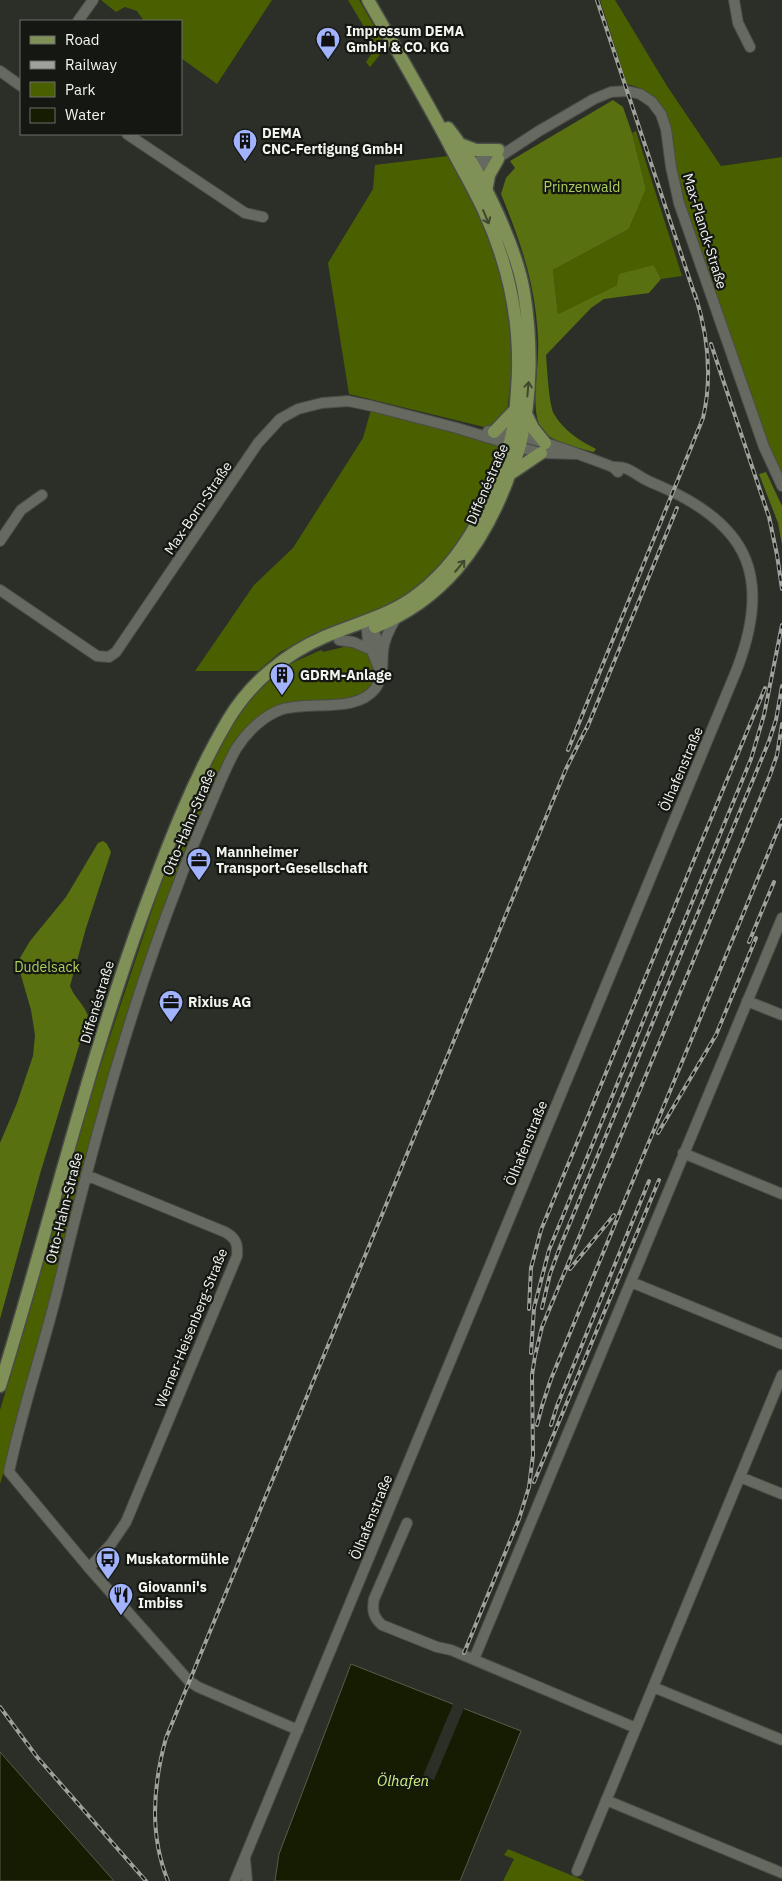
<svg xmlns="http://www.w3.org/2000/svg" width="782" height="1881" viewBox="0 0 782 1881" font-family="'IBM Plex Sans',sans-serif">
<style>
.green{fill:#4a6000}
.forest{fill:#597010}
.water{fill:#151c02;stroke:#575d49}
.pier{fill:#2c2f28}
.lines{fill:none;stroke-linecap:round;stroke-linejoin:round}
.minor-casing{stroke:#4a4c46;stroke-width:12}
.major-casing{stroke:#4a4c46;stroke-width:15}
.minor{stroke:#666960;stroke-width:10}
.major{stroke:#7f9156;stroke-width:12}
.rail-casing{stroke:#9fa19b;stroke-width:4}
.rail{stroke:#151713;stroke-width:2;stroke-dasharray:5.5;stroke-linecap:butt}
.oneway{stroke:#3f482e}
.labels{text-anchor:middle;stroke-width:4.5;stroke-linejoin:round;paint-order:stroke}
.poi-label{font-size:14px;font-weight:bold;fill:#f2f4ef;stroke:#151713;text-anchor:start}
.park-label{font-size:14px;fill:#afd15d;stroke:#151713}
.street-label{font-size:14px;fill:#f2f4ef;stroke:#151713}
.water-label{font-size:15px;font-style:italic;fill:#cef27e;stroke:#151713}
</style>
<rect width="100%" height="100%" fill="#2c2f28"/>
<path class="green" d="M101,0H272L217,84L181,58V21H144L137,11L125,7L116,12Z
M348,0H359L386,47L370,67L366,62L376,47Z
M600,0H615L667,86L721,166L782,157V477L771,454L683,199C679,183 676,168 674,152C669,117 666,94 627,84Z
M636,131L682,276L661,279L654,265L617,285L558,314L553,270L629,229L646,189L632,133Z
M448,156L454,162L474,200L502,269L515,346L507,412L494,425L484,427L349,394L328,263L373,189L375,165Z
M372,406L509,444L493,490L448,558L424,583L397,603L292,646L280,652L258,671H195L254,585L293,548L363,438Z
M348,646C356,648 367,650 371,658C396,712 301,696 277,706C260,713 250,724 239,738C219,787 198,835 177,884C164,915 150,946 139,979C83,1145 53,1318 0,1484V1410L27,1321L93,1088L166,868L211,766L231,728L242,711L252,698L277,673L292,663L321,650L323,652Z
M508,1849L585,1881H503L514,1859L504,1855Z"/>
<path class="forest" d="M613,100L623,107L632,133L646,189L629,229L553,270L558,314L617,285L619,274L654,265L661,279L649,293L604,299L591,308L546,355C547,367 549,406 554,414C563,430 580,441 596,449L594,452C581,449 549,441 542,430C530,411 538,374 538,352C539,339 537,326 536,314C531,271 517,233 501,194L506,178L515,168L510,161Z
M766,472L782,506V545L778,523L759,474Z
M103,841L107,844L111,852L86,928L70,986C74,997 84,1004 88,1016L40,1174L0,1319V1143L17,1103L33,1056L35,1035L31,1010L20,972V958L30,941L66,897L98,843Z"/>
<path class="water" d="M351,1664L521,1731L460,1881H275L279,1854Z
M0,1752L114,1881H0Z"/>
<path class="pier" d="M454,1702L465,1706L434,1780L423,1776Z"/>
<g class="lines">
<defs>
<path id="minor" d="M734,0L738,23L750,47
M78,21L93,0
M0,71L21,86
M127,134L245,213L263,217
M468,170L480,160L500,149
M470,172L484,167L539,131L594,99L611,92L627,91L640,94L652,102L661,114L666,129L671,167L679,203L764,447L782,486
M488,431C531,435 573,452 613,467L618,472
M0,541L21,510L42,495
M0,590L97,656L109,657L116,652L258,443L280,419L298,409L322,403L348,401L372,406L457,428L526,449L541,453L575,454
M366,622L368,641L381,673
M367,622L372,629L383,651
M339,640L353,642L372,650
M747,1001L782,1015
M683,1153L782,1194
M86,1175L225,1232C236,1238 238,1244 237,1256L126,1522L111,1544L89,1568
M631,1282L782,1344
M740,1477L782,1494
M407,1523L374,1599C372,1610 373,1617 382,1625L437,1647L451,1650L636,1728
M474,1659L782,918
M653,1687L782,1740
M298,1730L198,1687L189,1681L89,1568L9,1472C22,1409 44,1347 59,1284C92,1148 128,1013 179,882C189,854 201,827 213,799C220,782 227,765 236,749C246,733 262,717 280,710C309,700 355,714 375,689C384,677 382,663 383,651C384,639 390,628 396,618
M606,1800L782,1873
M245,1859L247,1881
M577,1871L782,1375
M235,1881L737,669C771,580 751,526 662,487C655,484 647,481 641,477C631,471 626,466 613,467"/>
<path id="major" d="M460,144L476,150H498
M486,192L489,175L498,159
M526,414L533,428L545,443
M494,432L516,409
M510,474L541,453
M375,627C443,600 482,547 507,481C511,469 517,457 520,445C532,396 532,341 524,292C516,245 478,165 448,128
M0,1386C49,1228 87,1066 144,910C168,845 193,779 228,720C250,683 285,654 324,637C356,623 390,616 418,594C456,565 482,520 498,476C503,463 508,451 511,438C515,423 516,406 517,390C522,328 510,268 484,211C473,187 459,164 447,140C422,93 395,47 368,0"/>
</defs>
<use href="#minor" class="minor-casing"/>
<use href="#major" class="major-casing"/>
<use href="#minor" class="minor"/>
<use href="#major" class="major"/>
<defs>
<path id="rail" d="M597,0L696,299
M711,344L769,517L777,555L782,589
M587,728L677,508
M568,750L703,418C713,375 708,335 695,294
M749,942L774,882
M658,1133L716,1035L756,938
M570,1269L614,1215
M542,1308L550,1274L560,1247L769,741L776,720L782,686
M529,1309L531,1268L541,1230L765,688
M531,1353L534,1308L549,1250L751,759L764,715L782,625
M537,1425L542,1406L551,1379L782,820
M551,1425L557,1406L649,1181
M534,1482L659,1180
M464,1653L519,1519L529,1487L533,1455L532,1375L535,1356L542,1327L770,775L777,755L782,724
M0,1707L37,1757L146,1881
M168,1881C149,1835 153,1785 166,1738L566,769L589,723"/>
</defs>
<use href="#rail" class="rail-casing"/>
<use href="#rail" class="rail"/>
</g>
<defs><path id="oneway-shaft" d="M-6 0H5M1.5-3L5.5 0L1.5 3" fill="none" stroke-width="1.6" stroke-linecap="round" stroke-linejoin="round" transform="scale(1.25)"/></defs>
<g class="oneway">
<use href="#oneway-shaft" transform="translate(486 217) rotate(67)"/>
<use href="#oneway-shaft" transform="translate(528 389) rotate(-85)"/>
<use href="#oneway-shaft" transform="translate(460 566) rotate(-50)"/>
</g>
<defs>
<symbol id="shop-pin" viewBox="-11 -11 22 30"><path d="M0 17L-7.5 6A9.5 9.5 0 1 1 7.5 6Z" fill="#a1b3fd" stroke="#151713"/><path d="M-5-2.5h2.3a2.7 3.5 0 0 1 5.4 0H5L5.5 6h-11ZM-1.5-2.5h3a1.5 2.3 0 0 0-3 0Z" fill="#111"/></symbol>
<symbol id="building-pin" viewBox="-11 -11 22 30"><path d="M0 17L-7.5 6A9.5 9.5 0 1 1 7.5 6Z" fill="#a1b3fd" stroke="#151713"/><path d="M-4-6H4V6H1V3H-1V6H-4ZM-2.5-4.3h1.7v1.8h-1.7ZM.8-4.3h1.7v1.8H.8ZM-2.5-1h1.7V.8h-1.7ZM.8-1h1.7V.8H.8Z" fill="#111"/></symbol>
<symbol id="office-pin" viewBox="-11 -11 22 30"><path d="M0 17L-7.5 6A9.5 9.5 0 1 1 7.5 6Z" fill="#a1b3fd" stroke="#151713"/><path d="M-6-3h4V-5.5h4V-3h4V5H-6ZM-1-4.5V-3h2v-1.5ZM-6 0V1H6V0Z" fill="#111"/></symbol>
<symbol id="bus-pin" viewBox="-11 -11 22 30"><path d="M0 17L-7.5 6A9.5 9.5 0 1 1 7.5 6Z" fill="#a1b3fd" stroke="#151713"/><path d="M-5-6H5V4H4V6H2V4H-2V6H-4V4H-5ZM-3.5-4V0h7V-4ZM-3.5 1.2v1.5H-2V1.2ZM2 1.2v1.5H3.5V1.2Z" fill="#111"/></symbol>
<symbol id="restaurant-pin" viewBox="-11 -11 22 30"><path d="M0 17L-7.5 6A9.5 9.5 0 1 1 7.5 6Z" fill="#a1b3fd" stroke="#151713"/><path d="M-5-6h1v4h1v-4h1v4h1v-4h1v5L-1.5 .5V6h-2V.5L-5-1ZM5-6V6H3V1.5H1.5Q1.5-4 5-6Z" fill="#111"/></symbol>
</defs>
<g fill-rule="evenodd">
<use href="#shop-pin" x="314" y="25" width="28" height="38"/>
<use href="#building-pin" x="231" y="127" width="28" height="38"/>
<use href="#building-pin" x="268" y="661" width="28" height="38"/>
<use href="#office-pin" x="185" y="846" width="28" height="38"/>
<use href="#office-pin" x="157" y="988" width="28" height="38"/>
<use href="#bus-pin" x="94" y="1545" width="28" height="38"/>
<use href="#restaurant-pin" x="107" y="1581" width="28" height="38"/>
</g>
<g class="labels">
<g class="poi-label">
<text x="346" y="36">Impressum DEMA<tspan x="346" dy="16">GmbH &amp; CO. KG</tspan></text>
<text x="262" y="138">DEMA<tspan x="262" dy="16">CNC-Fertigung GmbH</tspan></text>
<text x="300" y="680">GDRM-Anlage</text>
<text x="216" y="857">Mannheimer<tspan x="216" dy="16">Transport-Gesellschaft</tspan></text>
<text x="188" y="1007">Rixius AG</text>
<text x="126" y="1564">Muskatormühle</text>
<text x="138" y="1592">Giovanni's<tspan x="138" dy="16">Imbiss</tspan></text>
</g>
<g class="park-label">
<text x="582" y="192">Prinzenwald</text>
<text x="47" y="972">Dudelsack</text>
</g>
<g class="street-label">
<text transform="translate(705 231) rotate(73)" y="5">Max-Planck-Straße</text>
<text transform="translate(487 484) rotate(-67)" y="5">Diffenéstraße</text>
<text transform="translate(198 508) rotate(-56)" y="5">Max-Born-Straße</text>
<text transform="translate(681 769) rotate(-67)" y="5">Ölhafenstraße</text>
<text transform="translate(189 822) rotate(-67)" y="5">Otto-Hahn-Straße</text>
<text transform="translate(97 1002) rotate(-73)" y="5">Diffenéstraße</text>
<text transform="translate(526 1143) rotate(-68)" y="5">Ölhafenstraße</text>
<text transform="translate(64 1208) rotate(-76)" y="5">Otto-Hahn-Straße</text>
<text transform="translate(191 1328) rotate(-68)" y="5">Werner-Heisenberg-Straße</text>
<text transform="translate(371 1517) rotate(-68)" y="5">Ölhafenstraße</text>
</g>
<g class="water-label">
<text x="403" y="1786">Ölhafen</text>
</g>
</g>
<rect x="20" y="20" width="162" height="115" fill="#151713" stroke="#6d6f6b"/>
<rect x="30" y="36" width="25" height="8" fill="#7f9156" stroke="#6d6f6b"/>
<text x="65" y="45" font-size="15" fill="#f2f4ef">Road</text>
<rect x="30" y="61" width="25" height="8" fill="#9fa19b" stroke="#6d6f6b"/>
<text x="65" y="70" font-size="15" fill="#f2f4ef">Railway</text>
<rect x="30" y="82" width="25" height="15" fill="#4a6000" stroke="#6d6f6b"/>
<text x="65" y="95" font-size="15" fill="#f2f4ef">Park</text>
<rect x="30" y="108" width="25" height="15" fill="#151c02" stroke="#6d6f6b"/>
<text x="65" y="120" font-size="15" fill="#f2f4ef">Water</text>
</svg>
